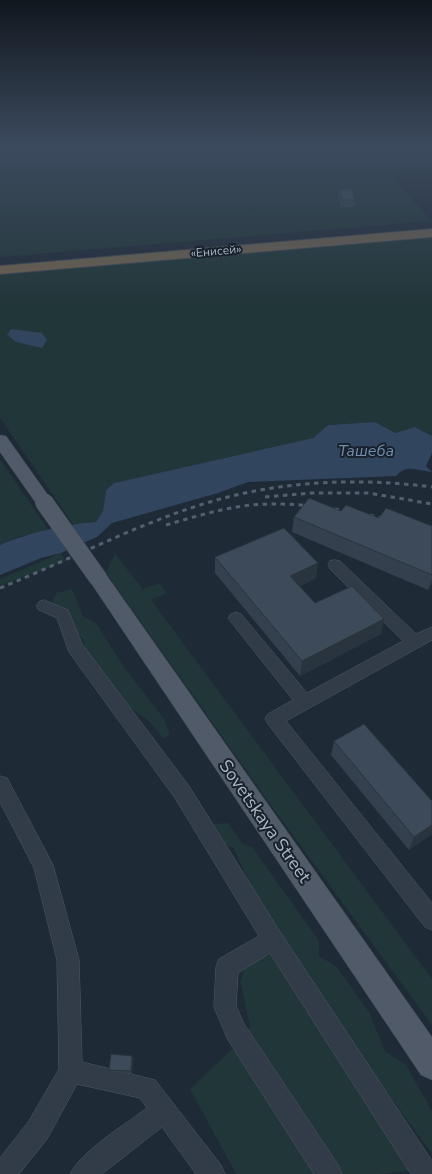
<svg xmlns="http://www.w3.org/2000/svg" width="432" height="1174" viewBox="0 0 432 1174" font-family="'Nunito Sans',sans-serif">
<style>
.green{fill:#213638}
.water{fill:#31455f}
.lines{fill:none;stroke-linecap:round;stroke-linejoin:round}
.minor-casing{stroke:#505966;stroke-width:1}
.major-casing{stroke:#3c4551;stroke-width:1}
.highway-casing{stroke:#3d4652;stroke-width:2}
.minor{fill:#323b48;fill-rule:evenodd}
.major{fill:#505a68;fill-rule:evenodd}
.highway{fill:#6e614f;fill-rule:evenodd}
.rail{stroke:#545f6f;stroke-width:3;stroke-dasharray:4.5 4.5;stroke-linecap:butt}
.major-bridge-casing{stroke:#3c4551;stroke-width:19;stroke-linecap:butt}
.major-bridge{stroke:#505a68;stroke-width:18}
.wall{fill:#34404d}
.shaded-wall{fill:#2a343f}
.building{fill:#3c4a5a;stroke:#2a343f}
.labels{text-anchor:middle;stroke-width:4;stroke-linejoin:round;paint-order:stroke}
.far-street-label{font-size:12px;fill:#acb6c5;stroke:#18212c}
.water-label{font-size:16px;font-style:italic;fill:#738eaf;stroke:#18212c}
.near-street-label{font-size:18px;fill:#acb6c5;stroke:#18212c}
</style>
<rect width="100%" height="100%" fill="#1f2a37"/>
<path class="green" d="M0,147H432V169L387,173L432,221L0,257Z
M432,236V436L415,427L395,433L375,422L328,425L313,438L114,483L106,490L103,511L96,522L73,524L0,418V274Z
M0,459L49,531L17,537L0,545Z
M61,553L66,561L0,586V579Z
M115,554L143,589L159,583L167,593L151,600L432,979V1025L270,804L106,573Z
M72,589L83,616L96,623L124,667L164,719L170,734L164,739L150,722L114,696L85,656L84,641L52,601L56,593Z
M228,823L243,844L253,848L319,941V956L337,967L369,1012L385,1051L406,1065L432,1111V1154L346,1036L257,899L233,847L221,845L213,835L214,824Z
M269,953L285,965L417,1170L381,1174H236L190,1089L232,1049L250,1026L240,981L246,966Z"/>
<path class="water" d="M11,329L42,333L47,340L42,348L16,342L7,335Z
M375,422L395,433L415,427L432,436V453L426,466L432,472C418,471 407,463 396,476L248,482L218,493L112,523L97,537L61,553L41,558L0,575V545C27,533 67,524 96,522L103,511L106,490L114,483L313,438L328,425Z"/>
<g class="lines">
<defs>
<path id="minor" d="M335,560L340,561L416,634L432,627V640L286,721L432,903V930L425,927L268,724L265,719L268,714L293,700L228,618L231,614L236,612L241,614L307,693L403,641L330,569L328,565L330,561Z
M44,600L68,610L82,644L189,786L280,932L432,1161V1174H411L270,953L238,973L236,1006L244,1024L338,1165L342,1174H314L228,1040L214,1007L216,967L219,959L259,936L175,798L69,652L57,618L39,610L36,606L39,602Z
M0,776L7,778L53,865L79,960L82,1062L155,1080L221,1165L225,1174H196L162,1127L102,1174H70C80,1152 127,1123 147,1108L140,1098L77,1084L47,1139L19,1174H0V1158L29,1121L59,1069L57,960L34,868L0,802Z"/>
<path id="major" d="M0,435L6,436L50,498L53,502L50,506L44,508L38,506L0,452Z
M98,571L105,573L432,1037V1080L421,1075L91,583L88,578L91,573Z"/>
<path id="highway" d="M432,229V237L0,274V266Z"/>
</defs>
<use href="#minor" class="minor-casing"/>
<use href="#major" class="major-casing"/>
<use href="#highway" class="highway-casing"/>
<use href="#minor" class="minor"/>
<use href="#major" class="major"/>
<use href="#highway" class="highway"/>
<path class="rail" d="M265,497L312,493H369L432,504
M166,525C194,517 222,508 252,505C299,501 346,510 392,520
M0,588C67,561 131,527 200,505C275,481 354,477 432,487"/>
<defs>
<path id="major-bridge" d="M44,502L98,578"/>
</defs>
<use href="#major-bridge" class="major-bridge-casing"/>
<use href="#major-bridge" class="major-bridge"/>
</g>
<path class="wall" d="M339,189L355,200V207H341L338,196Z
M341,511L379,518L432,526V584L428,590L292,532L294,517Z
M215,557L316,578L300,586L315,603L381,634L300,676L215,573Z
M334,741L432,801V834L409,850L331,755Z
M133,1058L132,1073L110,1072L109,1070Z"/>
<path class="shaded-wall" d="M318,563L316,578L289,591L290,576Z
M432,578V584L428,590Z
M384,619L381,634L300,676L302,661Z
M432,825V834L409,850L414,837Z
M132,1056L133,1058L132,1073L131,1071Z"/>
<path class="building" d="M339,189H352L355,200H342Z
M309,498L341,511L346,505L379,518L386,508L432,526V575L294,517Z
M284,528L318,563L290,576L315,603L352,586L384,619L302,661L215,557Z
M364,724L432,801V825L414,837L334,741Z
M111,1054L132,1056L131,1071L109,1070Z"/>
<linearGradient id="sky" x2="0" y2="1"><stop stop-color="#11171e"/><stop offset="0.47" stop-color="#3c4a5e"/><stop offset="1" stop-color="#3c4a5e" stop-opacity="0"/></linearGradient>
<rect width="432" height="311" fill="url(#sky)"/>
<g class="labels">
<g class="far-street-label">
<text transform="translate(216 251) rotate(-5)" y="4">«Енисей»</text>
</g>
<g class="water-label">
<text x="366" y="456">Ташеба</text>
</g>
<g class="near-street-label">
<text transform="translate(265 821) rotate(55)" y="6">Sovetskaya Street</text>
</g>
</g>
</svg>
